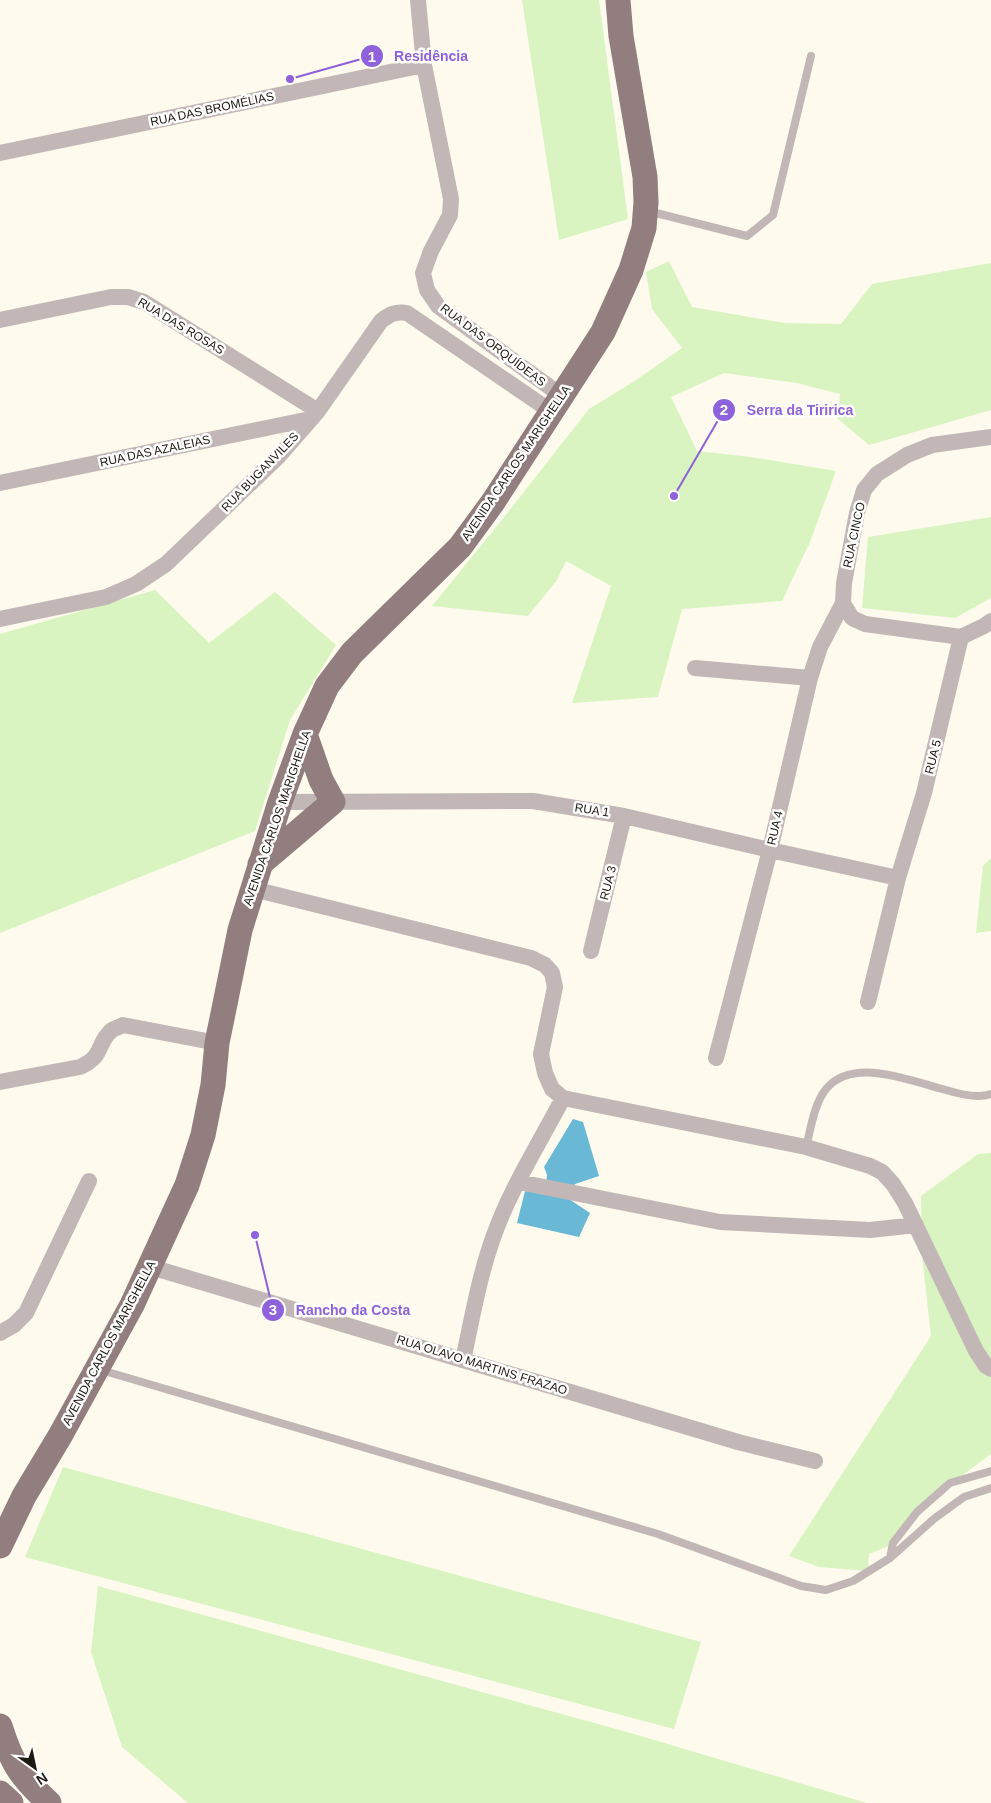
<svg xmlns="http://www.w3.org/2000/svg" width="991" height="1803" viewBox="0 0 991 1803" font-family="Arial,sans-serif">
<style>
.green{fill:#d9f4c1}
.water{fill:#68b8d6}
.lines{fill:none;stroke-linecap:round;stroke-linejoin:round}
.lane{stroke:#c2b7b6;stroke-width:8}
.street{stroke:#c2b7b6;stroke-width:16}
.primary{stroke:#927e7e;stroke-width:25}
.labels{text-anchor:middle;stroke-width:5;stroke-linejoin:round;paint-order:stroke}
.street-label{font-size:12px;fill:#1d1a13;stroke:#fff}
.leader{fill:none;stroke:#8f61db;stroke-width:2}
.callout-dot{fill:#8f61db;stroke:#fff;stroke-width:2}
.mark-label{font-size:15px;text-anchor:middle;font-weight:bold;fill:#fff}
.callout-label{font-size:14px;text-anchor:middle;font-weight:bold;fill:#8f61db;stroke:#fff;stroke-width:5;stroke-linejoin:round;paint-order:stroke}
</style>
<rect width="100%" height="100%" fill="#fefaed"/>
<path class="green" d="M522,0H599L628,219L559,240Z
M669,261L692,307L785,323L841,324L872,284L991,263V410L869,445L838,419L840,394L797,383L724,373L671,397L697,451L751,457L836,471L810,542L782,601L682,609L658,697L572,703L611,586L566,561L557,580L528,616L432,606L501,521L589,409L633,382L682,348L652,309L646,272Z
M991,517V598L955,618L862,608L868,537Z
M155,590L209,643L275,592L336,645L290,720L255,831L0,933V634Z
M991,858V931L976,933L983,866Z
M991,1153V1454L944,1489L889,1546L869,1554L868,1571L819,1567L789,1556L931,1336L922,1255L921,1196L978,1154Z
M63,1467L701,1642L674,1729L25,1557Z
M98,1586L627,1732L867,1803H188L122,1747L91,1652Z"/>
<path class="water" d="M573,1119L583,1122L599,1176L575,1184L569,1199L590,1213L579,1237L517,1223L525,1191L545,1194L547,1175L544,1167Z"/>
<g class="lines">
<path class="lane" d="M648,211L747,236L773,215L811,56
M806,1147C811,1128 814,1104 826,1089C853,1056 911,1081 946,1090C959,1094 978,1099 991,1094
M101,1370L658,1534L801,1586L826,1590L853,1581L890,1558L935,1518L964,1497L991,1488
M890,1558L893,1543L917,1512L950,1483L991,1471"/>
<path class="street" d="M418,0L424,65L451,199L450,215L431,251L423,273L427,290L438,306L562,396
M0,153L424,65
M0,320L111,297H128L144,302L318,411
M0,483L310,419
M843,603L852,618L865,624L961,637
M0,619L106,597L136,584L166,564L278,457L318,411L381,321C390,314 396,311 407,313L552,412
M961,637L984,626L991,621
M695,668L810,678
M280,802L533,801L624,816L770,850L898,878
M253,889L531,958L545,965L552,973L555,987L541,1054L545,1073L552,1089L563,1098L806,1147L870,1166L882,1172L893,1184L905,1203L976,1351L986,1366L991,1369
M591,951L624,816
M868,1002L898,878L924,793L961,637
M716,1058L770,850L810,678L820,647L843,603L844,583L857,513L864,490L877,474L907,455L932,445L991,437
M0,1082L80,1067C105,1056 96,1043 112,1030C115,1028 120,1027 123,1025L217,1043
M519,1182L720,1222L870,1230L916,1225
M151,1267L738,1442L815,1461
M0,1333L14,1325L26,1313L89,1181
M463,1360C472,1319 479,1277 493,1238C509,1191 540,1142 563,1098"/>
<path class="primary" d="M260,864L333,802L321,780L305,734
M0,1546L24,1496L60,1436L132,1305L187,1185L203,1135L213,1085L217,1043L240,930L280,802L305,734L327,686L352,653L460,547L493,502L603,332L631,270L644,228L646,202L645,177L621,36L618,0
M0,1726C12,1764 20,1776 49,1803
M0,1793L11,1803"/>
</g>
<g class="labels">
<g class="street-label">
<text transform="translate(212 109) rotate(-12)" y="4">RUA DAS BROMÉLIAS</text>
<text transform="translate(181 326) rotate(31)" y="4">RUA DAS ROSAS</text>
<text transform="translate(493 345) rotate(37)" y="4">RUA DAS ORQUÍDEAS</text>
<text transform="translate(155 451) rotate(-12)" y="4">RUA DAS AZALEIAS</text>
<text transform="translate(516 463) rotate(-56)" y="4">AVENIDA CARLOS MARIGHELLA</text>
<text transform="translate(260 472) rotate(-46)" y="4">RUA BUGANVILES</text>
<text transform="translate(854 535) rotate(-78)" y="4">RUA CINCO</text>
<text transform="translate(933 757) rotate(-76)" y="4">RUA 5</text>
<text transform="translate(592 810) rotate(9)" y="4">RUA 1</text>
<text transform="translate(277 818) rotate(-71)" y="4">AVENIDA CARLOS MARIGHELLA</text>
<text transform="translate(775 828) rotate(-77)" y="4">RUA 4</text>
<text transform="translate(608 883) rotate(-76)" y="4">RUA 3</text>
<text transform="translate(109 1343) rotate(-62)" y="4">AVENIDA CARLOS MARIGHELLA</text>
<text transform="translate(482 1365) rotate(17)" y="4">RUA OLAVO MARTINS FRAZAO</text>
</g>
</g>
<path class="leader" d="M290 79L372 56M674 496L724 410M255 1235L273 1310"/>
<g class="callout-dot">
<circle cx="290" cy="79" r="5"/>
<circle cx="674" cy="496" r="5"/>
<circle cx="255" cy="1235" r="5"/>
<circle cx="372" cy="56" r="12"/>
<circle cx="724" cy="410" r="12"/>
<circle cx="273" cy="1310" r="12"/>
</g>
<g class="mark-label">
<text x="372" y="62">1</text>
<text x="724" y="415">2</text>
<text x="273" y="1315">3</text>
</g>
<g class="callout-label">
<text x="431" y="61">Residência</text>
<text x="800" y="415">Serra da Tiririca</text>
<text x="353" y="1315">Rancho da Costa</text>
</g>
<g transform="translate(35 1768) rotate(147)" stroke="#ffffff" stroke-width="4" paint-order="stroke">
<path d="M0-4L9 19L0 12L-9 19Z" fill="#1d1a13"/>
<text y="-8" font-size="14" font-weight="bold" text-anchor="middle" fill="#1d1a13">N</text>
</g>
</svg>
